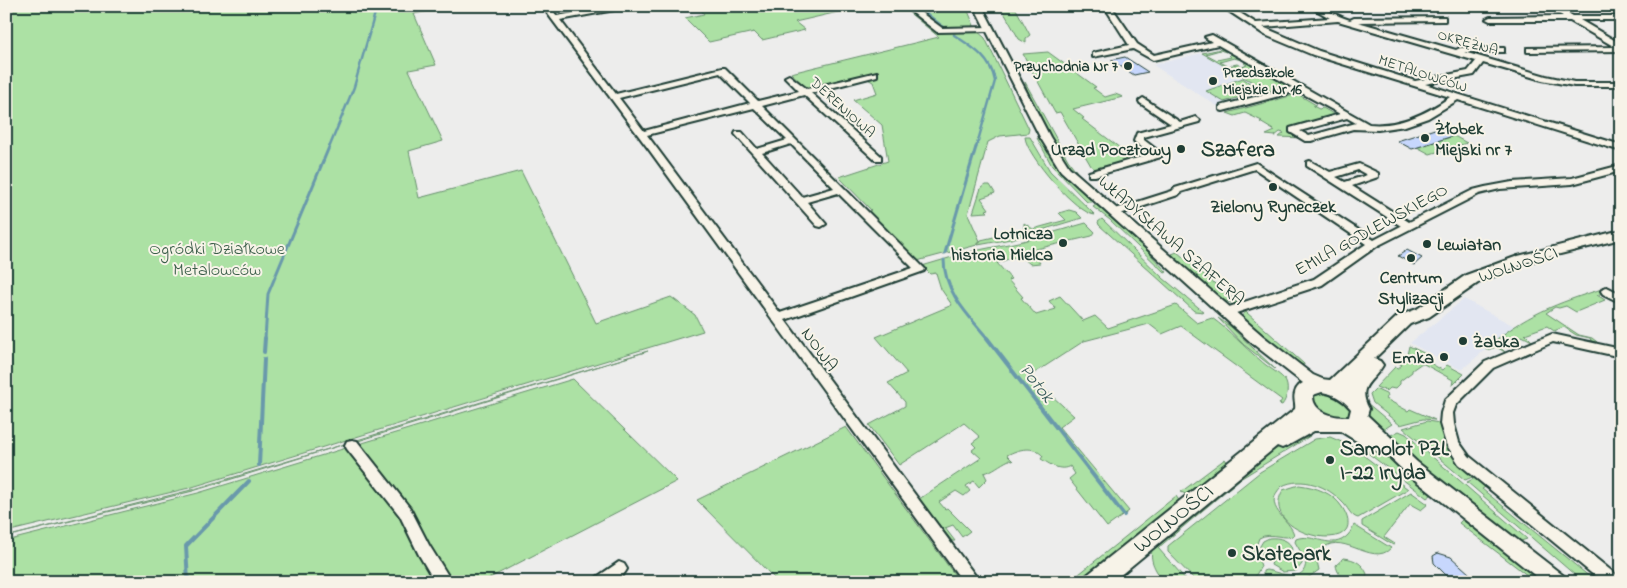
<svg xmlns="http://www.w3.org/2000/svg" width="1627" height="588" viewBox="0 0 1627 588" font-family="'Indie Flower',sans-serif">
<style>
.built{fill:#e2e6f1}
.green{fill:#ace1a4;stroke:#668f6c}
.lines{fill:none;stroke-linecap:round;stroke-linejoin:round}
.stream-far2{stroke:#6999ab;stroke-width:2.5}
.stream-far1{stroke:#6999ab;stroke-width:3}
.stream{stroke:#6999ab;stroke-width:4}
.building{fill:#c7d7fd;stroke:#1f3d34}
.minor-casing{stroke:#1f3d34;stroke-width:4}
.tertiary-casing{stroke:#1f3d34;stroke-width:4}
.secondary-casing{stroke:#1f3d34;stroke-width:4}
.minor{fill:#f7f3e8;fill-rule:evenodd}
.tertiary{fill:#f7f3e8;fill-rule:evenodd}
.secondary{fill:#f7f3e8;fill-rule:evenodd}
.poi-dot{fill:#1f3d34;stroke:#f7f3e8;stroke-width:2}
.labels{text-anchor:middle;stroke-width:4;stroke-linejoin:round;paint-order:stroke}
.far-street-label{font-size:15px;fill:#1f3d34;stroke:#f7f3e8}
.far-poi-label{font-size:15px;font-weight:bold;fill:#1f3d34;stroke:#f7f3e8;text-anchor:end}
.poi-label{font-size:18px;font-weight:bold;fill:#1f3d34;stroke:#f7f3e8;text-anchor:start}
.street-label{font-size:18px;fill:#1f3d34;stroke:#f7f3e8}
.park-label{font-size:18px;fill:#3b5e4a;stroke:#f7f3e8}
.water-label{font-size:19px;font-style:italic;fill:#385c5c;stroke:#f7f3e8}
.near-poi-label{font-size:21px;font-weight:bold;fill:#1f3d34;stroke:#f7f3e8;text-anchor:start}
.near-street-label{font-size:21px;fill:#1f3d34;stroke:#f7f3e8}
.district-label{font-size:22px;font-weight:bold;fill:#1f3d34;stroke:#f7f3e8}
</style>
<rect width="100%" height="100%" fill="#ededec"/>
<filter id="ink" filterUnits="userSpaceOnUse"><feTurbulence type="fractalNoise" baseFrequency=".02" numOctaves="2"/><feDisplacementMap in="SourceGraphic" scale="10" xChannelSelector="R" yChannelSelector="G"/><feConvolveMatrix kernelMatrix="1 2 1 2 8 2 1 2 1" color-interpolation-filters="sRGB"/></filter>
<g filter="url(#ink)">
<path class="built" d="M1202,53L1231,70L1269,92L1217,106L1153,65Z
M1464,299L1514,326L1461,370L1410,343Z"/>
<path class="green" d="M16,6H437L439,9L414,14L436,65L409,70L443,141L409,151L419,198L521,171L596,323L671,297L695,315L703,331L189,488L6,532V16Z
M698,6H864L795,22L805,30L762,40L754,32L709,42L685,18L704,14Z
M901,6H966L975,28H950L953,33L976,30L985,38L1029,129L1028,133L1000,136L988,142L968,214L980,241L977,245L917,261L868,212L871,210L839,177L888,161L882,125L853,100L877,93L873,82L862,76L807,88L791,73L939,37Z
M1002,9H1016L1030,35L1026,38V43L1019,39Z
M1221,49L1226,52L1220,50L1206,54L1217,60L1231,57L1229,55L1231,54L1241,60L1234,58L1220,62L1228,66L1237,64L1242,67L1247,65L1244,63L1245,62L1289,87L1268,91L1202,53Z
M1048,52L1096,87L1093,88L1105,97L1115,94L1123,97L1073,109L1084,118L1082,119L1120,148L1117,149L1128,158L1140,155L1142,157L1096,170L1091,166L1060,112L1055,113L1023,54Z
M1243,78L1260,91L1224,102L1206,91Z
M1025,82L1068,160L1083,180C1057,157 1034,116 1025,82Z
M1294,92L1316,105L1313,106L1319,109L1323,108L1337,116L1290,129L1302,138L1279,137L1284,133L1280,132L1275,136L1266,135L1275,131L1260,122L1262,121L1245,113L1235,116L1227,113L1294,95L1291,93Z
M1454,136L1467,143L1430,154L1417,147Z
M1025,137H1030L1050,171L1095,215C1077,214 1026,155 1025,137Z
M1037,138L1041,140L1057,167L1092,202H1087L1052,166Z
M985,185H990L995,193L981,198L989,209L986,210L988,212L973,213L981,188Z
M1096,205L1130,233L1167,272L1165,273L1110,220L1093,207Z
M1069,210L1076,212L1082,218L1011,239L978,245L981,240L1024,230V223L1033,229L1066,220L1059,213Z
M1102,219L1163,278L1204,312L1194,311L1099,225L1098,222Z
M1086,223L1095,232L1092,236L1032,250L1040,263L1030,264C1017,252 1011,259 997,263L1011,279L1008,280L1023,297L1021,298L1036,315L1056,309L1049,301L1060,296L1083,321L1095,316L1108,328L1176,305L1197,323L1212,318C1229,330 1244,347 1260,360C1267,367 1279,373 1284,379C1290,386 1287,399 1282,405L1279,404L1282,400L1181,326L1162,334L1149,324L1084,341L1030,376L1074,416L1059,427L1129,511L1107,527L1069,479L1075,474L1070,466C1060,472 1050,464 1041,459L1043,456C1033,445 1019,449 1007,455L1013,461L1009,460C1000,464 993,471 984,473L987,479L979,487L974,481L966,486L970,491L964,496L956,491L939,502L945,509L947,508L970,531L962,537L953,525L945,528L955,541H952L919,499L981,458L972,450L976,447L972,443L980,437L964,423L899,465L869,425L905,406V402L888,383L907,373L876,337L952,305L941,289L936,273L930,274L922,266L969,252L1023,241Z
M1177,252L1239,304C1215,304 1189,270 1172,254Z
M1605,288L1603,293L1597,295L1605,300L1576,312L1566,306L1559,308L1555,307L1546,313L1579,335L1592,338L1597,342V344L1592,343L1590,338L1576,335L1564,327L1554,331L1547,326L1525,334L1532,341L1522,336L1499,346L1505,352L1496,347L1487,350L1485,349C1524,315 1557,303 1605,288Z
M1246,312L1304,364V365C1281,360 1260,334 1243,319V314Z
M1218,318L1231,327L1275,369L1244,345Z
M1409,346L1430,356L1425,360L1442,370L1447,365L1464,374L1452,386L1453,380L1422,363L1412,370V372L1400,381V384L1395,389L1390,388L1387,391L1376,387L1395,367L1398,368L1402,365L1399,363L1407,355Z
M648,351L355,442L354,441Z
M573,379L677,481L482,582H6V541L198,493Z
M1364,388L1367,403L1392,424L1378,433L1369,424L1359,391Z
M1375,389L1388,395L1386,399L1408,411L1410,409L1435,420L1423,419L1400,425L1373,403L1370,394Z
M1318,391L1331,392L1350,406V414C1338,423 1327,414 1315,409L1311,397Z
M1427,421L1440,423L1446,443L1475,476L1465,480L1403,428Z
M846,427L960,582H778L697,500Z
M1399,431L1406,434L1527,539L1521,541L1481,515L1385,438Z
M1305,433L1310,436L1240,479L1158,548L1188,582H1165C1156,572 1148,560 1153,546C1201,508 1250,459 1305,433Z
M1330,437L1351,446L1408,489L1358,518C1350,516 1348,507 1342,502C1328,486 1302,476 1282,486C1260,507 1291,519 1294,535C1286,541 1271,531 1259,538L1255,549L1261,566L1252,582H1197L1168,552V546L1260,472L1315,439Z
M345,444L193,491L6,537L191,490Z
M1371,446L1402,468L1431,495L1427,498L1365,451V449Z
M1225,459L1228,463L1188,495L1181,492Z
M1477,477L1487,486L1482,489L1596,582H1583L1467,482Z
M1299,485C1316,487 1333,493 1342,507C1376,559 1255,537 1283,490Z
M1411,492L1428,504L1421,510L1410,504L1384,537L1395,544L1393,545L1362,526V521Z
M1176,496L1180,502L1077,582L1074,580V578Z
M1462,520L1499,545L1547,582H1536L1459,523Z
M1354,525L1391,548C1372,569 1338,525 1319,553L1317,561L1319,570L1302,582H1271L1263,575V571L1266,570C1280,572 1305,586 1306,561L1295,542L1296,539C1313,532 1332,552 1348,535C1351,532 1352,528 1354,525Z
M1269,538C1279,537 1291,540 1292,550L1286,553L1273,552L1266,560L1263,559L1260,546L1263,541Z
M1297,554L1301,557L1302,564L1296,571L1283,572L1271,565L1274,556H1290Z
M1344,558C1355,559 1363,564 1367,574L1365,581C1352,583 1338,580 1336,565Z"/>
<g class="lines">
<path class="stream-far2" d="M917,6L942,26
M954,35C972,47 991,58 995,81L976,148
M329,148L354,87L377,6"/>
<path class="stream-far1" d="M945,253L976,147
M944,260C944,292 969,316 988,339
M265,339L268,294L329,147"/>
<path class="stream" d="M987,338L1124,515
M264,352L265,338
M259,465L264,359
M188,582L186,546L249,481"/>
</g>
<path class="building" d="M1125,57L1148,72L1134,75L1111,60Z
M1438,128L1453,136L1412,149L1397,141Z
M1407,250L1422,258L1414,265L1398,256Z
M1438,553L1451,557L1479,582H1453L1434,563L1433,556Z"/>
<g class="lines">
<defs>
<path id="minor" d="M542,6H549L557,16L612,6H623L620,9L560,20L616,94L722,68H725L758,101L799,91L785,77L789,75L807,89L877,72V76L811,93L881,156V160H875L804,95L762,106L925,269L924,271L785,320L980,582H963L650,151ZM720,73L750,103L644,131L619,98ZM754,108L787,140L757,149L742,132H736L735,134L817,226L821,227L826,224L807,202L838,193L913,268L780,313L647,135ZM791,144L834,188L802,197L762,153Z
M904,6H912L942,28L989,27L993,29L989,31L937,32Z
M1104,6H1111L1137,44L1154,55L1212,42L1205,37L1212,35L1369,124C1399,127 1426,114 1450,97L1313,55L1265,35L1221,6H1229L1256,23L1330,18L1309,6C1323,6 1336,16 1350,20L1354,18L1445,17V21H1442L1358,22L1456,50L1460,48H1504V52H1464L1546,76L1574,82H1621V86H1574L1542,80L1483,63L1474,75L1425,84L1621,145V151L1458,100L1428,118L1405,126L1378,130L1353,129L1311,141H1305L1290,132V128L1340,114L1298,91L1223,111L1220,110V106L1292,87L1218,45L1153,60L1133,49L1093,57V53L1129,45ZM1338,21L1476,61L1468,71L1415,81L1319,51L1263,27ZM1347,118L1356,123L1309,136L1300,131Z
M1547,6H1556L1573,16H1621V20H1580L1621,44V51L1530,52H1527V48L1615,47L1570,21H1490L1486,19L1490,17L1563,16Z
M1143,98L1180,122L1196,117L1200,120L1199,122L1144,137V140L1161,153V157L1095,176H1089V172L1151,154L1136,143L1134,141L1137,133L1171,124L1140,103L1139,101Z
M1310,161L1330,172L1359,164L1378,173V177L1352,186L1409,222L1473,190L1485,187L1512,182L1572,178L1621,165V171L1572,184L1500,189L1479,194L1377,246L1322,285L1227,316L1221,312L1223,309L1314,279L1366,244L1255,169L1181,192L1178,195L1117,215L1113,216L1108,213L1109,211L1172,191L1175,188L1256,163L1374,240L1401,226L1307,166V162ZM1358,170L1367,175L1345,182L1336,177Z
M1607,287L1621,294V303L1603,294L1601,291L1603,288Z
M1552,334L1621,349V357L1553,342L1493,368L1456,405L1453,413L1454,424L1459,442L1469,456L1619,577L1621,582H1602L1459,464L1446,444L1440,424L1441,413L1445,400L1485,362Z
M352,440L357,441L410,508L429,545L452,582H435L419,555L400,516L347,449L345,445L347,441Z
M619,562L624,564L627,569C620,583 608,582 594,582L597,577Z"/>
<path id="tertiary" d="M974,6H982L1050,137L1069,167L1263,336L1313,375L1327,381L1330,385L1327,389L1322,391L1303,383L1253,344L1061,171L1040,137Z
M1360,412L1366,414L1417,462L1564,576L1566,582H1543L1405,472L1382,450L1377,451L1371,450L1337,429L1335,425L1337,421L1343,419L1359,426L1352,418L1354,414Z"/>
<path id="secondary" d="M1621,230V239L1528,262L1478,283L1429,317L1410,324L1374,359L1380,361L1383,365C1373,383 1356,385 1369,409L1364,426L1350,431H1314L1289,445L1282,448L1277,446L1112,582H1084L1087,575L1295,409C1296,403 1293,399 1295,393C1298,379 1319,378 1330,380L1398,316L1417,309L1466,275L1518,256ZM1322,392C1334,394 1343,399 1351,409L1349,417C1335,418 1312,413 1313,395Z"/>
</defs>
<use href="#minor" class="minor-casing"/>
<use href="#tertiary" class="tertiary-casing"/>
<use href="#secondary" class="secondary-casing"/>
<use href="#minor" class="minor"/>
<use href="#tertiary" class="tertiary"/>
<use href="#secondary" class="secondary"/>
</g>
</g>
<g class="poi-dot">
<circle cx="1128" cy="66" r="5"/>
<circle cx="1213" cy="81" r="5"/>
<circle cx="1425" cy="138" r="5"/>
<circle cx="1181" cy="149" r="5"/>
<circle cx="1273" cy="187" r="5"/>
<circle cx="1063" cy="243" r="5"/>
<circle cx="1427" cy="244" r="5"/>
<circle cx="1411" cy="258" r="5"/>
<circle cx="1463" cy="341" r="5"/>
<circle cx="1444" cy="357" r="5"/>
<circle cx="1330" cy="460" r="5"/>
<circle cx="1232" cy="553" r="5"/>
</g>
<g class="labels">
<g class="far-street-label">
<text transform="translate(1468 42) rotate(16)" y="5">OKRĘŻNA</text>
<text transform="translate(1423 73) rotate(18)" y="5">METALOWCÓW</text>
<text transform="translate(843 107) rotate(42)" y="5">DERENIOWA</text>
</g>
<g class="far-poi-label">
<text x="1118" y="71">Przychodnia Nr 7</text>
<text x="1223" y="77" text-anchor="start">Przedszkole<tspan x="1223" dy="17">Miejskie Nr 16</tspan></text>
</g>
<g class="poi-label">
<text x="1435" y="134">Żłobek<tspan x="1435" dy="21">Miejski nr 7</tspan></text>
<text x="1171" y="155" text-anchor="end">Urząd Pocztowy</text>
<text x="1273" y="212" text-anchor="middle">Zielony Ryneczek</text>
<text x="1053" y="239" text-anchor="end">Lotnicza<tspan x="1053" dy="21">historia Mielca</tspan></text>
<text x="1437" y="250">Lewiatan</text>
<text x="1411" y="283" text-anchor="middle">Centrum<tspan x="1411" dy="21">Stylizacji</tspan></text>
<text x="1473" y="347">Żabka</text>
<text x="1434" y="363" text-anchor="end">Emka</text>
</g>
<g class="street-label">
<text transform="translate(1371 229) rotate(-29)" y="6">EMILA GODLEWSKIEGO</text>
<text transform="translate(1172 240) rotate(41)" y="6">WŁADYSŁAWA SZAFERA</text>
<text transform="translate(1518 264) rotate(-18)" y="6">WOLNOŚCI</text>
<text transform="translate(820 349) rotate(54)" y="6">NOWA</text>
</g>
<g class="park-label">
<text x="217" y="254">Ogródki Działkowe<tspan x="217" dy="21">Metalowców</tspan></text>
</g>
<g class="water-label">
<text transform="translate(1038 382) rotate(52)" y="7">Potok</text>
</g>
<g class="near-poi-label">
<text x="1340" y="455">Samolot PZL<tspan x="1340" dy="24">I-22 Iryda</tspan></text>
<text x="1242" y="560">Skatepark</text>
</g>
<g class="near-street-label">
<text transform="translate(1173 518) rotate(-39)" y="7">WOLNOŚCI</text>
</g>
<g class="district-label">
<text x="1238" y="156">Szafera</text>
</g>
</g>
<rect width="1627" height="588" fill="none" stroke="#f7f3e8" stroke-width="25"/>
<rect x="12" y="12" width="1602" height="563" fill="none" stroke="#1f3d34" stroke-width="2" filter="url(#ink)"/>
</svg>
